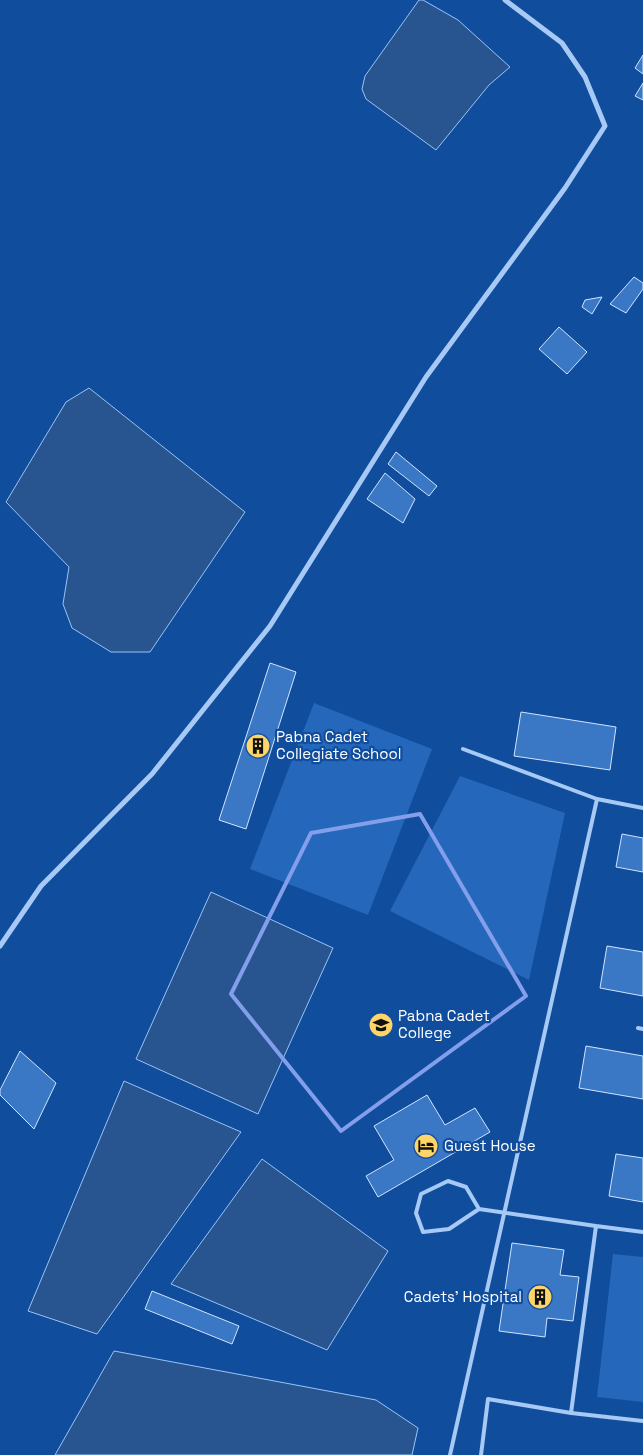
<svg xmlns="http://www.w3.org/2000/svg" width="643" height="1455" viewBox="0 0 643 1455" font-family="'Space Grotesk',sans-serif">
<style>
.green{fill:#2467bb}
.water{fill:#285590;stroke:#98c4f8}
.building{fill:#3a77c4;stroke:#cfe4fe}
.lines{fill:none;stroke-linecap:round;stroke-linejoin:round}
.service{stroke:#a6c9f5;stroke-width:4}
.minor{stroke:#a6c9f5;stroke-width:5}
.marked{fill:none;stroke:#839eea;stroke-width:4;stroke-linejoin:round}
.labels{text-anchor:middle;stroke-width:4.5;stroke-linejoin:round;paint-order:stroke}
.poi-label{font-size:15px;fill:#fff;stroke:#114d9d;text-anchor:start}
</style>
<rect width="100%" height="100%" fill="#114d9d"/>
<path class="green" d="M314,703L432,749L368,915L250,869Z
M460,776L565,813L529,980L390,911Z
M613,1254L643,1257V1402L597,1397Z"/>
<path class="water" d="M419,0H423L458,20L510,67L489,85L436,150L366,99L362,89L365,76Z
M89,388L245,512L150,652H111L72,628L63,604L69,567L6,502L66,402Z
M211,892L333,948L258,1114L136,1059Z
M124,1081L241,1132L97,1334L28,1311Z
M262,1159L388,1251L327,1350L171,1284Z
M114,1351L376,1400L418,1428L412,1455H55Z"/>
<path class="building" d="M643,55V74L635,68Z
M643,83V100L635,96Z
M634,277L643,283V289L626,313L610,304Z
M602,297L592,314L582,307L585,300Z
M559,327L587,352L567,374L539,349Z
M396,452L437,486L429,496L388,464Z
M385,473L415,499L403,523L367,499Z
M270,663L296,672L246,829L219,820Z
M521,712L616,727L610,770L514,756Z
M622,834L643,838V872L616,867Z
M607,946L643,952V996L600,988Z
M586,1046L643,1056V1099L579,1088Z
M20,1051L56,1083L34,1129L0,1095V1090Z
M427,1095L445,1125L475,1108L490,1132L378,1197L366,1176L394,1160L374,1126Z
M616,1154L643,1158V1202L609,1196Z
M512,1243L564,1250L560,1275L579,1277L573,1321L547,1318L545,1337L499,1331Z
M152,1291L239,1326L232,1344L145,1309Z"/>
<g class="lines">
<path class="service" d="M463,749L597,799
M638,1028L643,1029
M479,1209L466,1187L448,1181L421,1194L416,1213L423,1232L449,1229L479,1209L596,1226
M643,1232L596,1226L571,1413L643,1421
M450,1455L597,799L643,808
M481,1455L488,1399L571,1413"/>
<path class="minor" d="M0,946L41,886L152,774L270,626L426,377L565,188L605,126L585,77L562,43L505,0"/>
</g>
<path class="marked" d="M420,814L526,996L341,1131L231,994L311,833Z"/>
<defs>
<symbol id="building-disc" viewBox="-11 -11 22 22"><circle r="9.5" fill="#ffd56a" stroke="#114d9d"/><path d="M-4-6H4V6H1V3H-1V6H-4ZM-2.5-4.3h1.7v1.8h-1.7ZM.8-4.3h1.7v1.8H.8ZM-2.5-1h1.7V.8h-1.7ZM.8-1h1.7V.8H.8Z" fill="#111"/></symbol>
<symbol id="university-disc" viewBox="-11 -11 22 22"><circle r="9.5" fill="#ffd56a" stroke="#114d9d"/><path d="M0-5L7-2L0 1L-7-2ZM-4 1L0 2.5L4 1V4Q0 6-4 4Z" fill="#111"/></symbol>
<symbol id="hotel-disc" viewBox="-11 -11 22 22"><circle r="9.5" fill="#ffd56a" stroke="#114d9d"/><path d="M-6-4.5h1.5V1H6V5H4.5V3h-9V5H-6ZM-4 0a1.8 1.8 0 1 1 3.6 0ZM.5 0V-2.5h3Q6-2.5 6 0Z" fill="#111"/></symbol>
</defs>
<g fill-rule="evenodd">
<use href="#building-disc" x="244" y="732" width="28" height="28"/>
<use href="#university-disc" x="367" y="1011" width="28" height="28"/>
<use href="#hotel-disc" x="412" y="1132" width="28" height="28"/>
<use href="#building-disc" x="526" y="1283" width="28" height="28"/>
</g>
<g class="labels">
<g class="poi-label">
<text x="276" y="742">Pabna Cadet<tspan x="276" dy="17">Collegiate School</tspan></text>
<text x="398" y="1021">Pabna Cadet<tspan x="398" dy="17">College</tspan></text>
<text x="444" y="1151">Guest House</text>
<text x="522" y="1302" text-anchor="end">Cadets' Hospital</text>
</g>
</g>
</svg>
